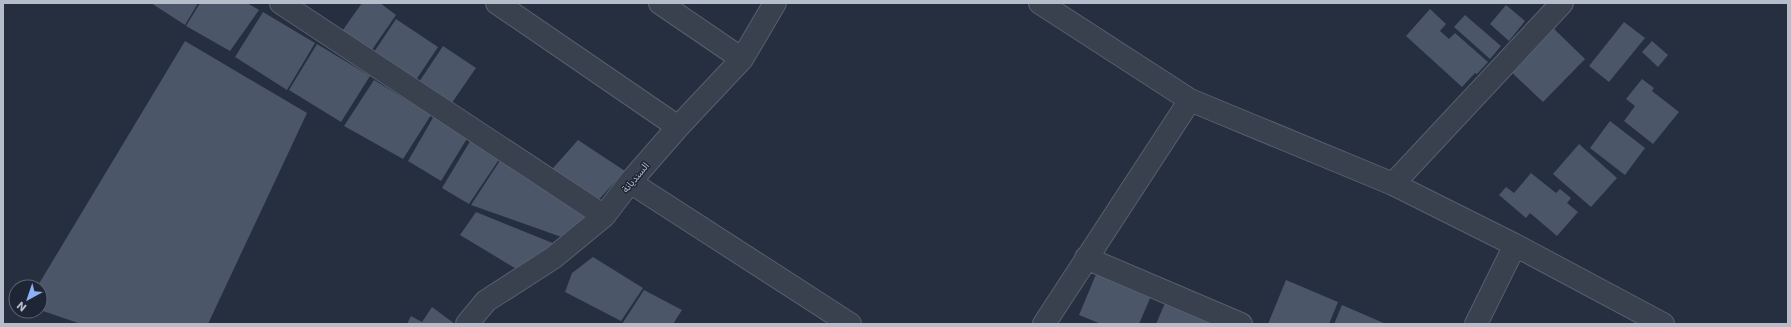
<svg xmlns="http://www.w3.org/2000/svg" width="1791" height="327" viewBox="0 0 1791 327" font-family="Poppins,'Noto Sans Arabic',sans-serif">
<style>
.building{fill:#4b5669}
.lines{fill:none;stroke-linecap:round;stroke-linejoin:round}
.minor-casing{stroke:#575f6d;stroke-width:24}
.minor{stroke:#39414f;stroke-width:22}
.labels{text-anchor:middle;stroke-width:3;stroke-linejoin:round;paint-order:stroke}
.street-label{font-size:10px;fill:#b6bdca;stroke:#1e2635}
</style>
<rect width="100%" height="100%" fill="#252f40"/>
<path class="building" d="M151,3H198L185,25Z
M200,3H247L259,10L230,51L186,26Z
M362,3H380L396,15L369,54L340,34Z
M1506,5L1525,21L1509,41L1490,24Z
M1430,9L1446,24L1440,31L1449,39L1455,33L1488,62L1477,74L1475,73L1462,87L1406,36Z
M263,12L315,43L287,90L235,57Z
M1465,15L1501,46L1490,59L1454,27Z
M396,19L438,47L414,83L372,55Z
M1624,22L1645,38L1609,82L1589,66Z
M1549,24L1585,59L1543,102L1506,67Z
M185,41L307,113L208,324H81L40,310V287H37Z
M1652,41L1668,55L1658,67L1642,52Z
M317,44L370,76L341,122L289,90Z
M443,46L476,68L449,107L417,85Z
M1642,79L1654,88L1652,91L1679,112L1653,144L1624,121L1635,106L1626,99Z
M374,80L431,115L403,159L344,126Z
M434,116L468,137L441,181L408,161Z
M1610,121L1645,148L1625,175L1590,148Z
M472,138L500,158L469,204L442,188Z
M578,140L625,171L592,207L546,176Z
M1579,144L1617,178L1591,207L1553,174Z
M501,159L591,216L567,239L471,205Z
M1531,173L1556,193L1560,189L1571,198L1567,203L1578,212L1557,236L1530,213L1526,218L1499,195L1506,187L1514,193Z
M476,212L565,248L523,273L460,235Z
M593,257L643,288L621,321L565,292L572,273Z
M1097,272L1151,296L1139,324H1101L1079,315Z
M1286,280L1338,302L1329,324H1268Z
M644,290L682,310L673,324H622Z
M1165,303L1215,324H1156Z
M1342,305L1386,324H1334Z
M432,307L455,324H407L411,316L422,322Z"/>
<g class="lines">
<defs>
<path id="minor" d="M281,3L604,216
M497,3L678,127
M660,3L742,59
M1040,3L1190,100L1393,184L1515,245L1663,324
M630,182L850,324
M1393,184L1562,3
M1086,258L1241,324
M467,324L486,301L553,258L604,216L630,182L678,127L742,59L775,3
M1044,324L1190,100
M1476,324L1515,245"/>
</defs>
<use href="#minor" class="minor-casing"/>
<use href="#minor" class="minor"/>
</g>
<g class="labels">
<g class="street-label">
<text transform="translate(635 177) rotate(-50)" y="4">السنديانة</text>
</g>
</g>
<rect width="1791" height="327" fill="none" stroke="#b6bdca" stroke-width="8"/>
<g transform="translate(28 299) rotate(220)"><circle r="19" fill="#1e2635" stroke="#5b6271"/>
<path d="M0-3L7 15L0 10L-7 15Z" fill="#8db1f8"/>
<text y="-6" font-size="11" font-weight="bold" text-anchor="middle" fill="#b6bdca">N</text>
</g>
</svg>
